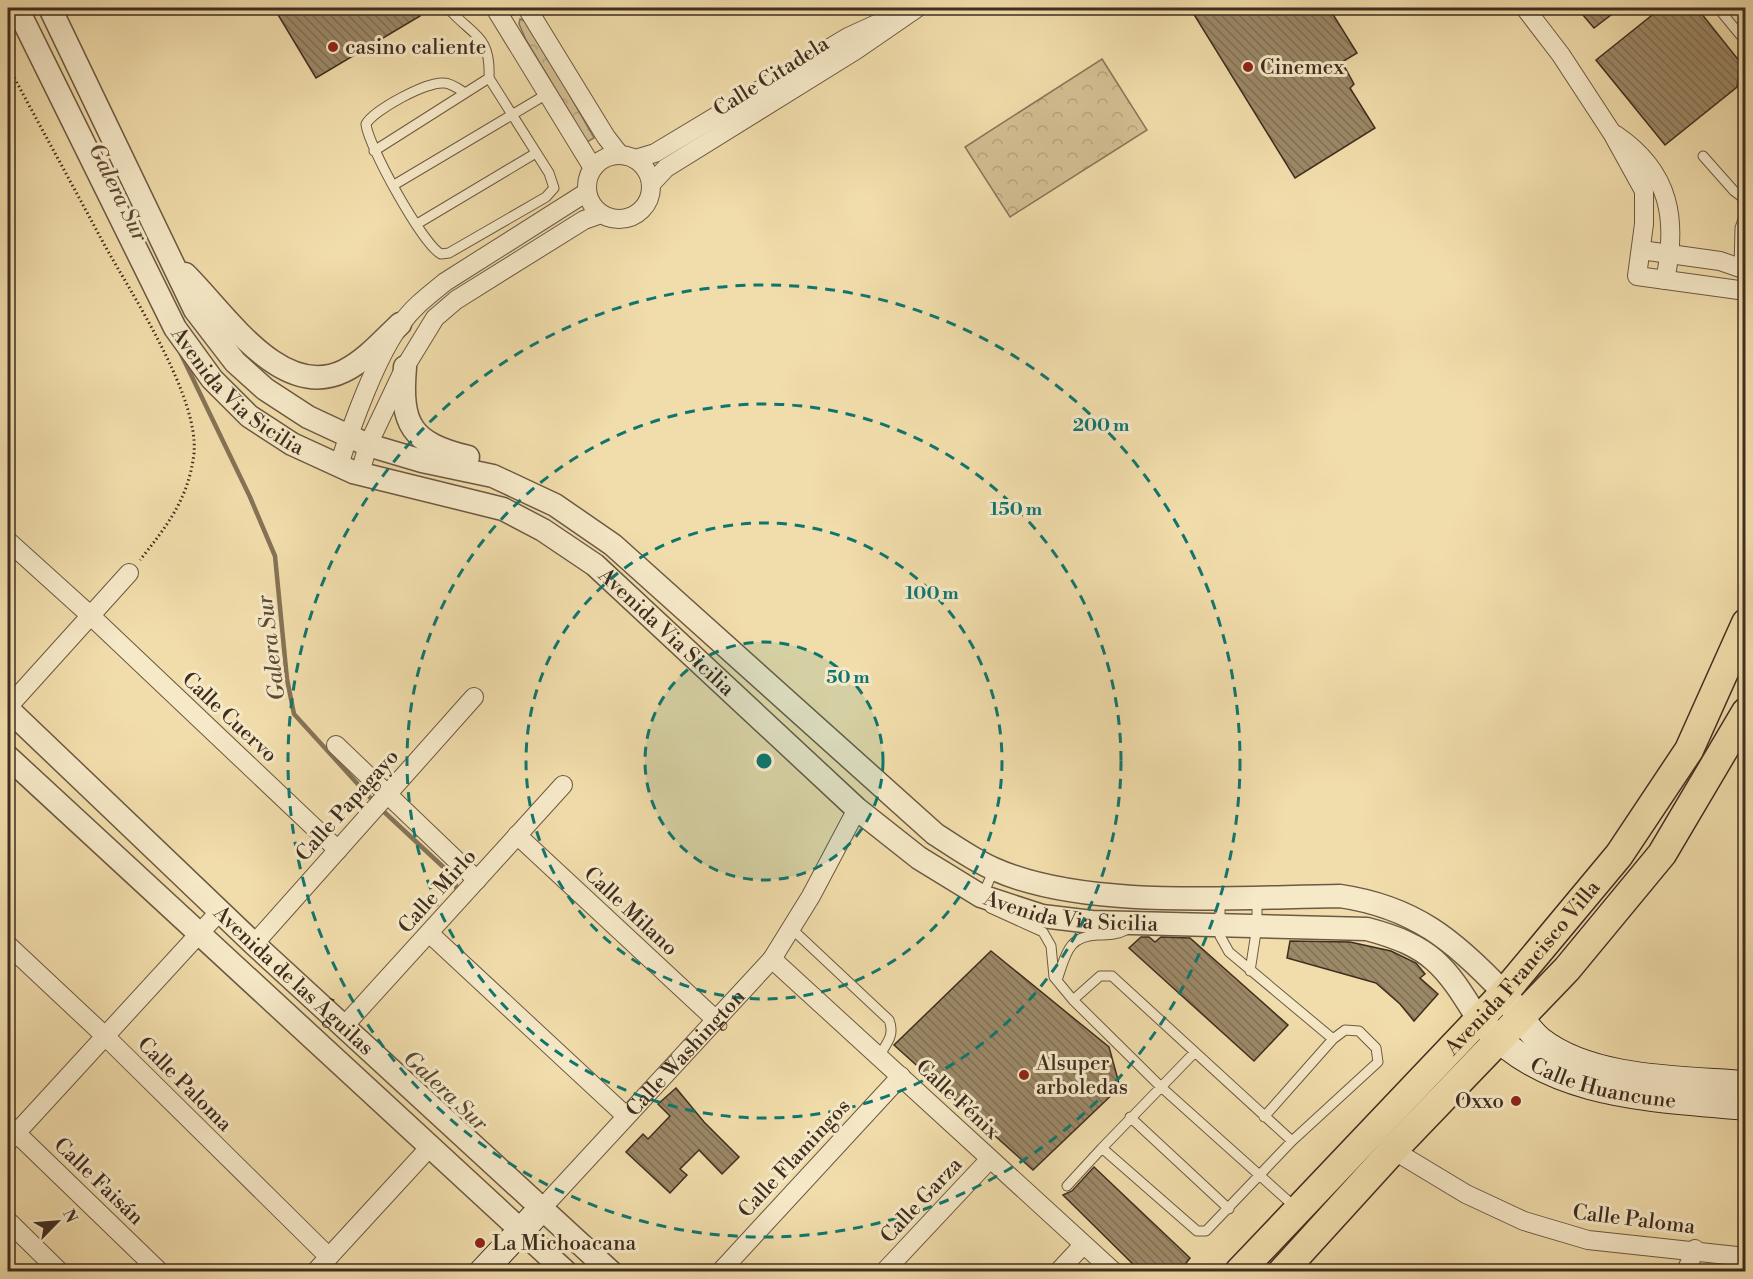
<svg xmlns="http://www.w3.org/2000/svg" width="1753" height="1279" viewBox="0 0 1753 1279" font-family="'Libre Bodoni',serif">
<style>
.forest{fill:url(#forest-crowns);stroke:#89765a;stroke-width:1.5}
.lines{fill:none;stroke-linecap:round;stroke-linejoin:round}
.stream{stroke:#857357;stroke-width:4.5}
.building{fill:url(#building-back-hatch);stroke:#3f2d20;stroke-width:1.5}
.service-casing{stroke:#6c5943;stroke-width:11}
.minor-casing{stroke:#6c5943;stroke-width:20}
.tertiary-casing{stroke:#6c5943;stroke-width:25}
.secondary-casing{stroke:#3f2d20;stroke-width:28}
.primary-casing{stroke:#3f2d20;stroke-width:31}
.path{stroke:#3f2d20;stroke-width:3;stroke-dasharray:1.5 3;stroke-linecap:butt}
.service{stroke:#f6e9c8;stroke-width:9}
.minor{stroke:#f6e9c8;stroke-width:18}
.tertiary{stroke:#f6e9c8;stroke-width:22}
.secondary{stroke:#f6e9c8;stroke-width:26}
.primary{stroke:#f1ddab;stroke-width:28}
.ring{fill:none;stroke:#0f766e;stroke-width:3;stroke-dasharray:10 8}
.poi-dot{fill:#8f2418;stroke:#f6e9c8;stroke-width:2}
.labels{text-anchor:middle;stroke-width:6;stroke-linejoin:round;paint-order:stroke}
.poi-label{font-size:21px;fill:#3f2d20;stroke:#f6e9c8;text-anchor:start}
.street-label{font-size:21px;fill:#3f2d20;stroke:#f6e9c8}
.water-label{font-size:22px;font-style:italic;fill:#5c4a37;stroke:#f6e9c8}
.centre{fill:#0f766e;stroke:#f6e9c8;stroke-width:3}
.ring-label{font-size:18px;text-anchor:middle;font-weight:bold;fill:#0f766e;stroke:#f6e9c8;stroke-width:6;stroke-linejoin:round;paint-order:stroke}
</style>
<defs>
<pattern id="forest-crowns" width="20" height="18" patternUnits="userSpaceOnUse" patternTransform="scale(1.5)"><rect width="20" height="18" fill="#d3bf93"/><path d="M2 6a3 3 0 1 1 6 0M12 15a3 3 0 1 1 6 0" fill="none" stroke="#b6a47e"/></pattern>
<pattern id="building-back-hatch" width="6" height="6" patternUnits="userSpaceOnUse" patternTransform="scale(1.5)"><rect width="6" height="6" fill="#9c8968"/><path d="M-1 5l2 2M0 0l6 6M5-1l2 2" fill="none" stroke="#817055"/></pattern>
</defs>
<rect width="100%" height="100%" fill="#f1ddab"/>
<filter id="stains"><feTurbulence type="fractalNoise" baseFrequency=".00333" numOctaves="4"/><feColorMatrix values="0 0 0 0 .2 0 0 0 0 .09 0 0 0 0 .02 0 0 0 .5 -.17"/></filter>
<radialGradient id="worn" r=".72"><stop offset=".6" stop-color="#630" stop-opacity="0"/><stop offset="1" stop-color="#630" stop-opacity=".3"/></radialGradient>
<path class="forest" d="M520,19L528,22L594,138L587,142L526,40L519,24Z
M1102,59L1147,130L1010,217L965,147Z"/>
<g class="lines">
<path class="stream" d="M180,352L250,497L275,556L287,679L294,714L375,803
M381,809L454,877L457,891"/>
</g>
<path class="building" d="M274,8H415L420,16L316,78Z
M1190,8H1329L1357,53L1342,62L1354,84L1350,88L1375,128L1295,178Z
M1577,8H1620L1594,28Z
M1661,8H1697L1740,62L1737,87L1665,145L1596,60Z
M1141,937H1149L1155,942L1161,937L1190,938L1288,1025L1254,1061L1129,948Z
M1290,941L1350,942L1391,951L1416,963L1425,974L1420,978L1438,994L1414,1021L1400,1004L1376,983L1287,958Z
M991,951L1109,1047L1120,1087L1033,1170L894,1045Z
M676,1088L704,1122L739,1157L722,1174L699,1150L680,1169L687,1175L670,1193L626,1152L643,1134L648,1139L670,1116L658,1104Z
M1094,1167L1190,1258L1179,1272H1141L1063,1195L1072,1191Z"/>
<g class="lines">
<defs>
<path id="service" d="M448,8C472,36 491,34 489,78L549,173L554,188L546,197L449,253L441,254C423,245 368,146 366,124C374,110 427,81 444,83C451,83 459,89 465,93
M504,8L512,10L525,8
M1718,8L1746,42
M374,151L489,78
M1703,156L1734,191L1746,200
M394,185L547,94
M417,224L536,153
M1739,268L1740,228L1746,211
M982,897L994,869
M1220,899V936L1229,952L1333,1039
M990,908L1043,932L1051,946L1054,977L1073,1000L1160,1086L1295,1207
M792,929L889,1020C895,1035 887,1043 879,1056
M1250,971L1257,926V899
M1057,980C1066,955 1067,936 1098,935C1108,935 1117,935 1126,930
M1073,1000L1100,976H1112L1292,1141
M1195,1052L1102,1148L1197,1231H1206L1292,1141L1378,1062L1376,1048L1359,1031L1345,1030L1333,1039L1264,1117
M1130,1117L1229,1209
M1067,1186L1102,1148"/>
<g id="minor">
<path d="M495,8L593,168"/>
<path d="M527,8L606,137L620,155"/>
<path d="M1525,8L1561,55L1612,133L1644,191V224L1637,276L1746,291"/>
<path d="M1616,135C1670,172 1678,219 1665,280"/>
<circle cx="619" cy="187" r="32"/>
<path d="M635,159L655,153L848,37L883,21"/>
<path d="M651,184L666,168L856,50L917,8"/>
<path d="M1641,250L1720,261L1746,270"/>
<path d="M339,465C351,427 377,355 401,324C413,307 429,295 445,282L587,192"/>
<path d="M360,473L368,445L405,367L435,318L456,300L584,220L601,214"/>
<path d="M8,541L91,616L338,850"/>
<path d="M8,707L129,573"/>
<path d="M336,745L477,880"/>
<path d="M517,835L715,1019"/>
<path d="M429,933L626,1116"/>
<path d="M254,944L474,697"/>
<path d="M8,945L105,1036L329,1257"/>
<path d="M772,959L1114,1272"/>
<path d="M344,1026L563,785"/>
<path d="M8,1125L160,1272"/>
<path d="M8,1142L220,911"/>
<path d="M1393,1150L1466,1194L1524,1221L1588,1240L1746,1257"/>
<path id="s1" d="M543,1207L772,959L811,896L857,809"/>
<path d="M8,1221L60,1272"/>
<path d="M315,1272L429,1148"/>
<path d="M720,1272L901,1076"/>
<path d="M884,1272L990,1159"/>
<path d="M1058,1272L1083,1245"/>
<path d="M1686,1272L1695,1249"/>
</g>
<g id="tertiary">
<path id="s2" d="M17,8L175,328L212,379L249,416L292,444L353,472L503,509L543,530L595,565L857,809L919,858L981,896L1042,916L1092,922L1367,929C1431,946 1445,965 1478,1019"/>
<path d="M50,8L195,310L235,362L265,389L308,417L368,445L422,461L493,476L555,505L613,545L935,834C954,846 973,860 994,869C1085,910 1239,897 1340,896C1414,907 1454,940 1504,993"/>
<path d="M185,274C224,312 281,402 344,371C366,360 383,340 400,324"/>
<path d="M405,367C400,425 411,443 468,457"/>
<path id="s3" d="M8,709L254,944L611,1272"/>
<path d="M8,757L566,1272"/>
</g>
<g id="secondary">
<path d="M1509,1000C1518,1014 1527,1029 1540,1040C1592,1081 1682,1079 1746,1084"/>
<path id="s4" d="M1485,1026C1551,1098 1655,1098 1746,1107"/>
<path d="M482,1272L543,1207"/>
</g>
<g id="primary">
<path id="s5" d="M1239,1272L1504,993L1619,855L1689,750L1746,623"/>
<path d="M1282,1272L1393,1150L1567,969L1662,854L1746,712"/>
</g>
</defs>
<use href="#service" class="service-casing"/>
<use href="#minor" class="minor-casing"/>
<use href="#tertiary" class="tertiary-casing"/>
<use href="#secondary" class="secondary-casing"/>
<use href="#primary" class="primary-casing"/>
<path class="path" d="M8,66C40,126 73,186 105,246C133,296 199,397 194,453C189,498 167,526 140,560"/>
<use href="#service" class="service"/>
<use href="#minor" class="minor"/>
<use href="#tertiary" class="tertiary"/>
<use href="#secondary" class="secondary"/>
<use href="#primary" class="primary"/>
</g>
<circle cx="764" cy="761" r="119" fill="#0f766e" fill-opacity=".12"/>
<g class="ring">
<circle cx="764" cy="761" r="119"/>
<circle cx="764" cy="761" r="238"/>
<circle cx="764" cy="761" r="357"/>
<circle cx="764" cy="761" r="476"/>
</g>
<g class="poi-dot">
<circle cx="333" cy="47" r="6"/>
<circle cx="1248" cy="67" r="6"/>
<circle cx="1024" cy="1075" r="6"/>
<circle cx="1516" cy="1101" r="6"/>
<circle cx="480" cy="1243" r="6"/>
</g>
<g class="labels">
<g class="poi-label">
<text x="345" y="54">casino caliente</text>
<text x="1260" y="74">Cinemex</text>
<text x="1036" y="1070">Alsuper<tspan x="1036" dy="24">arboledas</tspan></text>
<text x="1504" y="1108" text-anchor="end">Oxxo</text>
<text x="492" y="1250">La Michoacana</text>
</g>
<g class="street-label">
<text transform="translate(771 76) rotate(-32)" y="7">Calle Citadela</text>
<text dy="7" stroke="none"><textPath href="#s2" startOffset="447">Avenida Via Sicilia</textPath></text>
<text dy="7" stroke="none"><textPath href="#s2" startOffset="951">Avenida Via Sicilia</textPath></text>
<text transform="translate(230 717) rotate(43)" y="7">Calle Cuervo</text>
<text transform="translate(347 805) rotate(-48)" y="7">Calle Papagayo</text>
<text transform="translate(437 891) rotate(-48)" y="7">Calle Mirlo</text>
<text dy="7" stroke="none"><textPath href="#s2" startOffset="1455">Avenida Via Sicilia</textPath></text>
<text transform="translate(631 911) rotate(43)" y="7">Calle Milano</text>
<text dy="7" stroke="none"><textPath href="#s5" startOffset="416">Avenida Francisco Villa</textPath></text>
<text dy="7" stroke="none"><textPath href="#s3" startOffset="394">Avenida de las Águilas</textPath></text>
<text dy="7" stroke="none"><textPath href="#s1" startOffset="210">Calle Washington</textPath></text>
<text dy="7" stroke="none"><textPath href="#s4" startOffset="135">Calle Huancune</textPath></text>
<text transform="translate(185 1084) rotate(45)" y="7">Calle Paloma</text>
<text transform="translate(958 1099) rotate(43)" y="7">Calle Fénix</text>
<text transform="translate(794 1158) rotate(-47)" y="7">Calle Flamingos</text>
<text transform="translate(99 1181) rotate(44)" y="7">Calle Faisán</text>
<text transform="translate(921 1200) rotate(-47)" y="7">Calle Garza</text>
<text transform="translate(1634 1219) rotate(7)" y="7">Calle Paloma</text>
</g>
<g class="water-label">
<text transform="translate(119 192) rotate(64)" y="8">Galera Sur</text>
<text transform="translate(270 648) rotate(-97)" y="8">Galera Sur</text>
<text transform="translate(446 1090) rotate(43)" y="8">Galera Sur</text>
</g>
</g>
<circle cx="764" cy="761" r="9" class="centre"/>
<g class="ring-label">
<text x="1101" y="431">200 m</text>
<text x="1016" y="515">150 m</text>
<text x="932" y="599">100 m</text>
<text x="848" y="683">50 m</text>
</g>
<rect width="1753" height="1279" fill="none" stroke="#f1ddab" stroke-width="30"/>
<rect x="9" y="9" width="1735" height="1261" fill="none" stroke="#3f2d20" stroke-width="3"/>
<rect x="15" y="15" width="1723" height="1249" fill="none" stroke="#3f2d20" stroke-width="1.5"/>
<g transform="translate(57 1222) rotate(65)" stroke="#f6e9c8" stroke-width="4.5" paint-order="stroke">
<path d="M0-4.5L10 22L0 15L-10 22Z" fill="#3f2d20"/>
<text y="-9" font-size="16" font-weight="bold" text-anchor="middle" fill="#3f2d20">N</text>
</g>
<rect width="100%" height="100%" filter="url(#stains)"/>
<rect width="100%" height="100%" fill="url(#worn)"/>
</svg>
